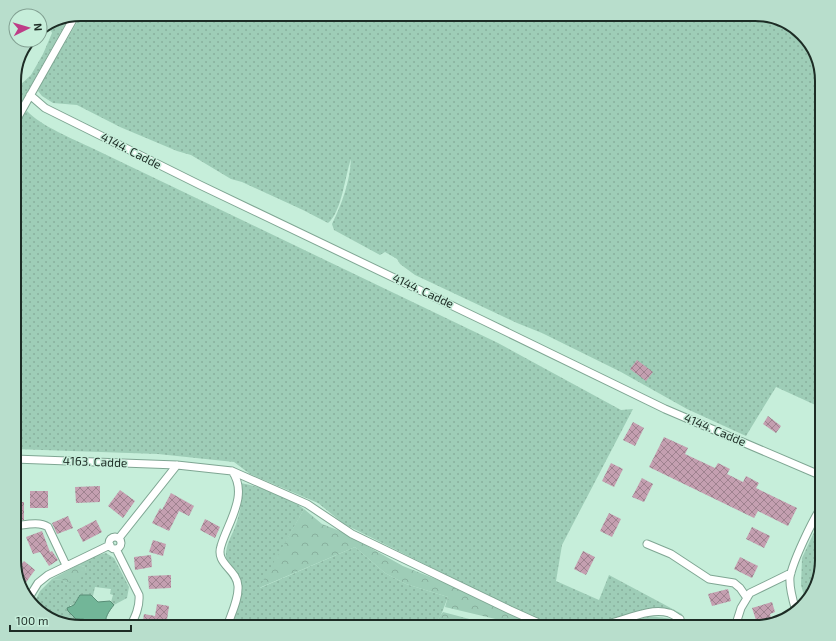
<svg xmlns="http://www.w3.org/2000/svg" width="836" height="641" viewBox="0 0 836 641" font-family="'Exo 2',sans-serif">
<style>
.grass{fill:url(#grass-dots)}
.forest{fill:url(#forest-crowns)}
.water{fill:#72b698;stroke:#588d76}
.building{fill:url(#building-cross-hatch)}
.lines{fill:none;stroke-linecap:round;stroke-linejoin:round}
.minor-casing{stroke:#7fa693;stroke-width:9}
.minor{stroke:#fff;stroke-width:7}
.labels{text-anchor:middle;stroke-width:3;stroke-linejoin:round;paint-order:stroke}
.street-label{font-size:12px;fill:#1d2c25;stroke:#c6eeda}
.rim{fill:none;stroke:#1d2c25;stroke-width:2}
</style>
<defs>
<pattern id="grass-dots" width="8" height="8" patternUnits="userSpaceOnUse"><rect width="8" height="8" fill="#9ecdb7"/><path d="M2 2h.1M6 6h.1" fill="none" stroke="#88b09d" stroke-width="1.8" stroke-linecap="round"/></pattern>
<pattern id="forest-crowns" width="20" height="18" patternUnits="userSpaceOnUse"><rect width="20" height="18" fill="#9ecdb7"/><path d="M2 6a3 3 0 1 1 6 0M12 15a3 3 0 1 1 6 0" fill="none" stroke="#88b09d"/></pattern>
<pattern id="building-cross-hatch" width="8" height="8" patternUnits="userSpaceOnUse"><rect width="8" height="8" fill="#c49fb0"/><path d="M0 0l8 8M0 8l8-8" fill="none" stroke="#9f828f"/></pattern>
</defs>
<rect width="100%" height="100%" fill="#c6eeda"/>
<path class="grass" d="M82,14H755L796,28L815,52L822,81V408L776,387L746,436L687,409L621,372L542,333L517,323L415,275L400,264L397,259L385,252L380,255L334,230L332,224C342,204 350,181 351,159C345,175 342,212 328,223L303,210L242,182L231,179L191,155L177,151L120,127L77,105L53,103L42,96L38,91L41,83Z
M68,19L20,105L14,115V88L19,86L31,75L43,54L52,33L49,26Z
M27,111C41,126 73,139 92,148L498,343L621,410L633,409L562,545L556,581L599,600L609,575L682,614L684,620L671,611L661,608L644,609L621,618L598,623L568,624L536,618L509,606L344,524L318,503L250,474L234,462L158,454L14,449V132L24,114Z
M241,483C259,486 290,498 304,509L260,588L355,547L385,573L406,584L448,597L441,615L432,627H232L241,596L237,571L226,560C225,545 230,540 235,527C240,513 244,497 241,483Z
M822,515V560L808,601L806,603L801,585L802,558Z
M106,553L114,558L129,587L127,598L114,605L111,602L113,595L110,594L111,589L95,587L93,596L87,595L79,596L74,605H70C69,623 80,615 89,621L90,627H81L40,613L33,605L40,591L52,579L62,580L66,583L86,570L85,567L78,565L95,556Z"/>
<path class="forest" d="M304,509L322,524L340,531L403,566L448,584L540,627L508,622L445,607L448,597L406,584L385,573L355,547L259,588Z
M78,565L85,567L86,570L82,577L66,583L62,580L52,579Z
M443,612L477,621L471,627H432Z
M649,616L673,619L684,627H650L640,625L635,627H603L637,620Z"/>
<path class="water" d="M80,595H91L98,602L110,601L114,605C109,611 104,618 106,626L96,625L94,627H90L89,621L83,619H76L68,611L67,608L74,605Z"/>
<path class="building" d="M637,360L653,372L646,381L630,369Z
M768,416L781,426L776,433L763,424Z
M633,422L644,428L635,446L623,440Z
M664,437L688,448L685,454L715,468L718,463L730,469L727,474L743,482L746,476L759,483L756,488L797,508L788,526L758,511L754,518L649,467Z
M611,463L623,469L614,487L602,481Z
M642,478L653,484L644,502L632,497Z
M100,486V502L76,503L75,487Z
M120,490L135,501L123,518L108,506Z
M30,491H48V508H30Z
M171,493L194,506L189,516L179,511L169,531L152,523L160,508L162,510Z
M14,502H24V520L14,521Z
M609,513L621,519L612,537L600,531Z
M68,516L73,528L57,534L52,523Z
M205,519L220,527L215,538L200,530Z
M96,520L102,532L83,542L77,530Z
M752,527L770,536L764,548L746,539Z
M42,531L50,552L52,551L58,560L49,566L40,552L33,554L26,537Z
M153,540L166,544L163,556L149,552Z
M583,551L595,557L586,575L574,569Z
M151,555L152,567L135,570L134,557Z
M740,557L758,566L752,578L734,569Z
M24,561L35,570L24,585L19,581L16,571Z
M171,575V588L149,589L148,576Z
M728,589L731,601L712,606L708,594Z
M772,602L775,612L770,614L772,623L758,626L752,608Z
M157,604L169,606L166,627L153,626V627H142L144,614L155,616Z"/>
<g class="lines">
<defs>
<path id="minor" d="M30,95L45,108L200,185L482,320L665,409L822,476
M14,124L75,16
M14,459L177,465L232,471L307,504L352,534L510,610L541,624L567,627
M14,526C25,525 39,521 48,527L66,565
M109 543a6 6 0 1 1 12 0a6 6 0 1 1-12 0Z
M119,538L177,465
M647,544L671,554L709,579L734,583L740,588L747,598
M116,549L139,595C140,607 135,617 130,627
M21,590L30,595
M28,599L38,583L48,575L110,545
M796,611C793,601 789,588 790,577C793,561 812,521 822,506
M227,627C231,614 239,599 238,586C237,569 215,564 221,546C228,522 249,495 232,471
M568,627C579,626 591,626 602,625C623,622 648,607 669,613C673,614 676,617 680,619
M735,627L741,608L750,593L791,573"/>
</defs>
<use href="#minor" class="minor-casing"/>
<use href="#minor" class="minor"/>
</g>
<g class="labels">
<g class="street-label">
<text transform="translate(131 151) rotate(27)" y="4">4144. Cadde</text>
<text transform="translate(423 291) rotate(25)" y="4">4144. Cadde</text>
<text transform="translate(715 430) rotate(23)" y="4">4144. Cadde</text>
<text transform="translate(95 462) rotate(2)" y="4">4163. Cadde</text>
</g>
</g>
<path d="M0 0H836V641H0ZM81 21H755A60 60 0 0 1 815 81V560A60 60 0 0 1 755 620H81A60 60 0 0 1 21 560V81A60 60 0 0 1 81 21Z" fill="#b8decc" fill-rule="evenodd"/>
<path class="rim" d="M81 21H755A60 60 0 0 1 815 81V560A60 60 0 0 1 755 620H81A60 60 0 0 1 21 560V81A60 60 0 0 1 81 21Z"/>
<g transform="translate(28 28) rotate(85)"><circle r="19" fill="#c6eeda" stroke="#82a092"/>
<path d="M0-3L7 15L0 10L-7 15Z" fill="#be3d87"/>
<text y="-6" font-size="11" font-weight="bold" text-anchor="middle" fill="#1d2c25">N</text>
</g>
<path d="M10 625v6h121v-6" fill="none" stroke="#1d2c25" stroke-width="2"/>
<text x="16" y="625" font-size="12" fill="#1d2c25" stroke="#c6eeda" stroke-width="3" paint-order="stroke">100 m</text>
</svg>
